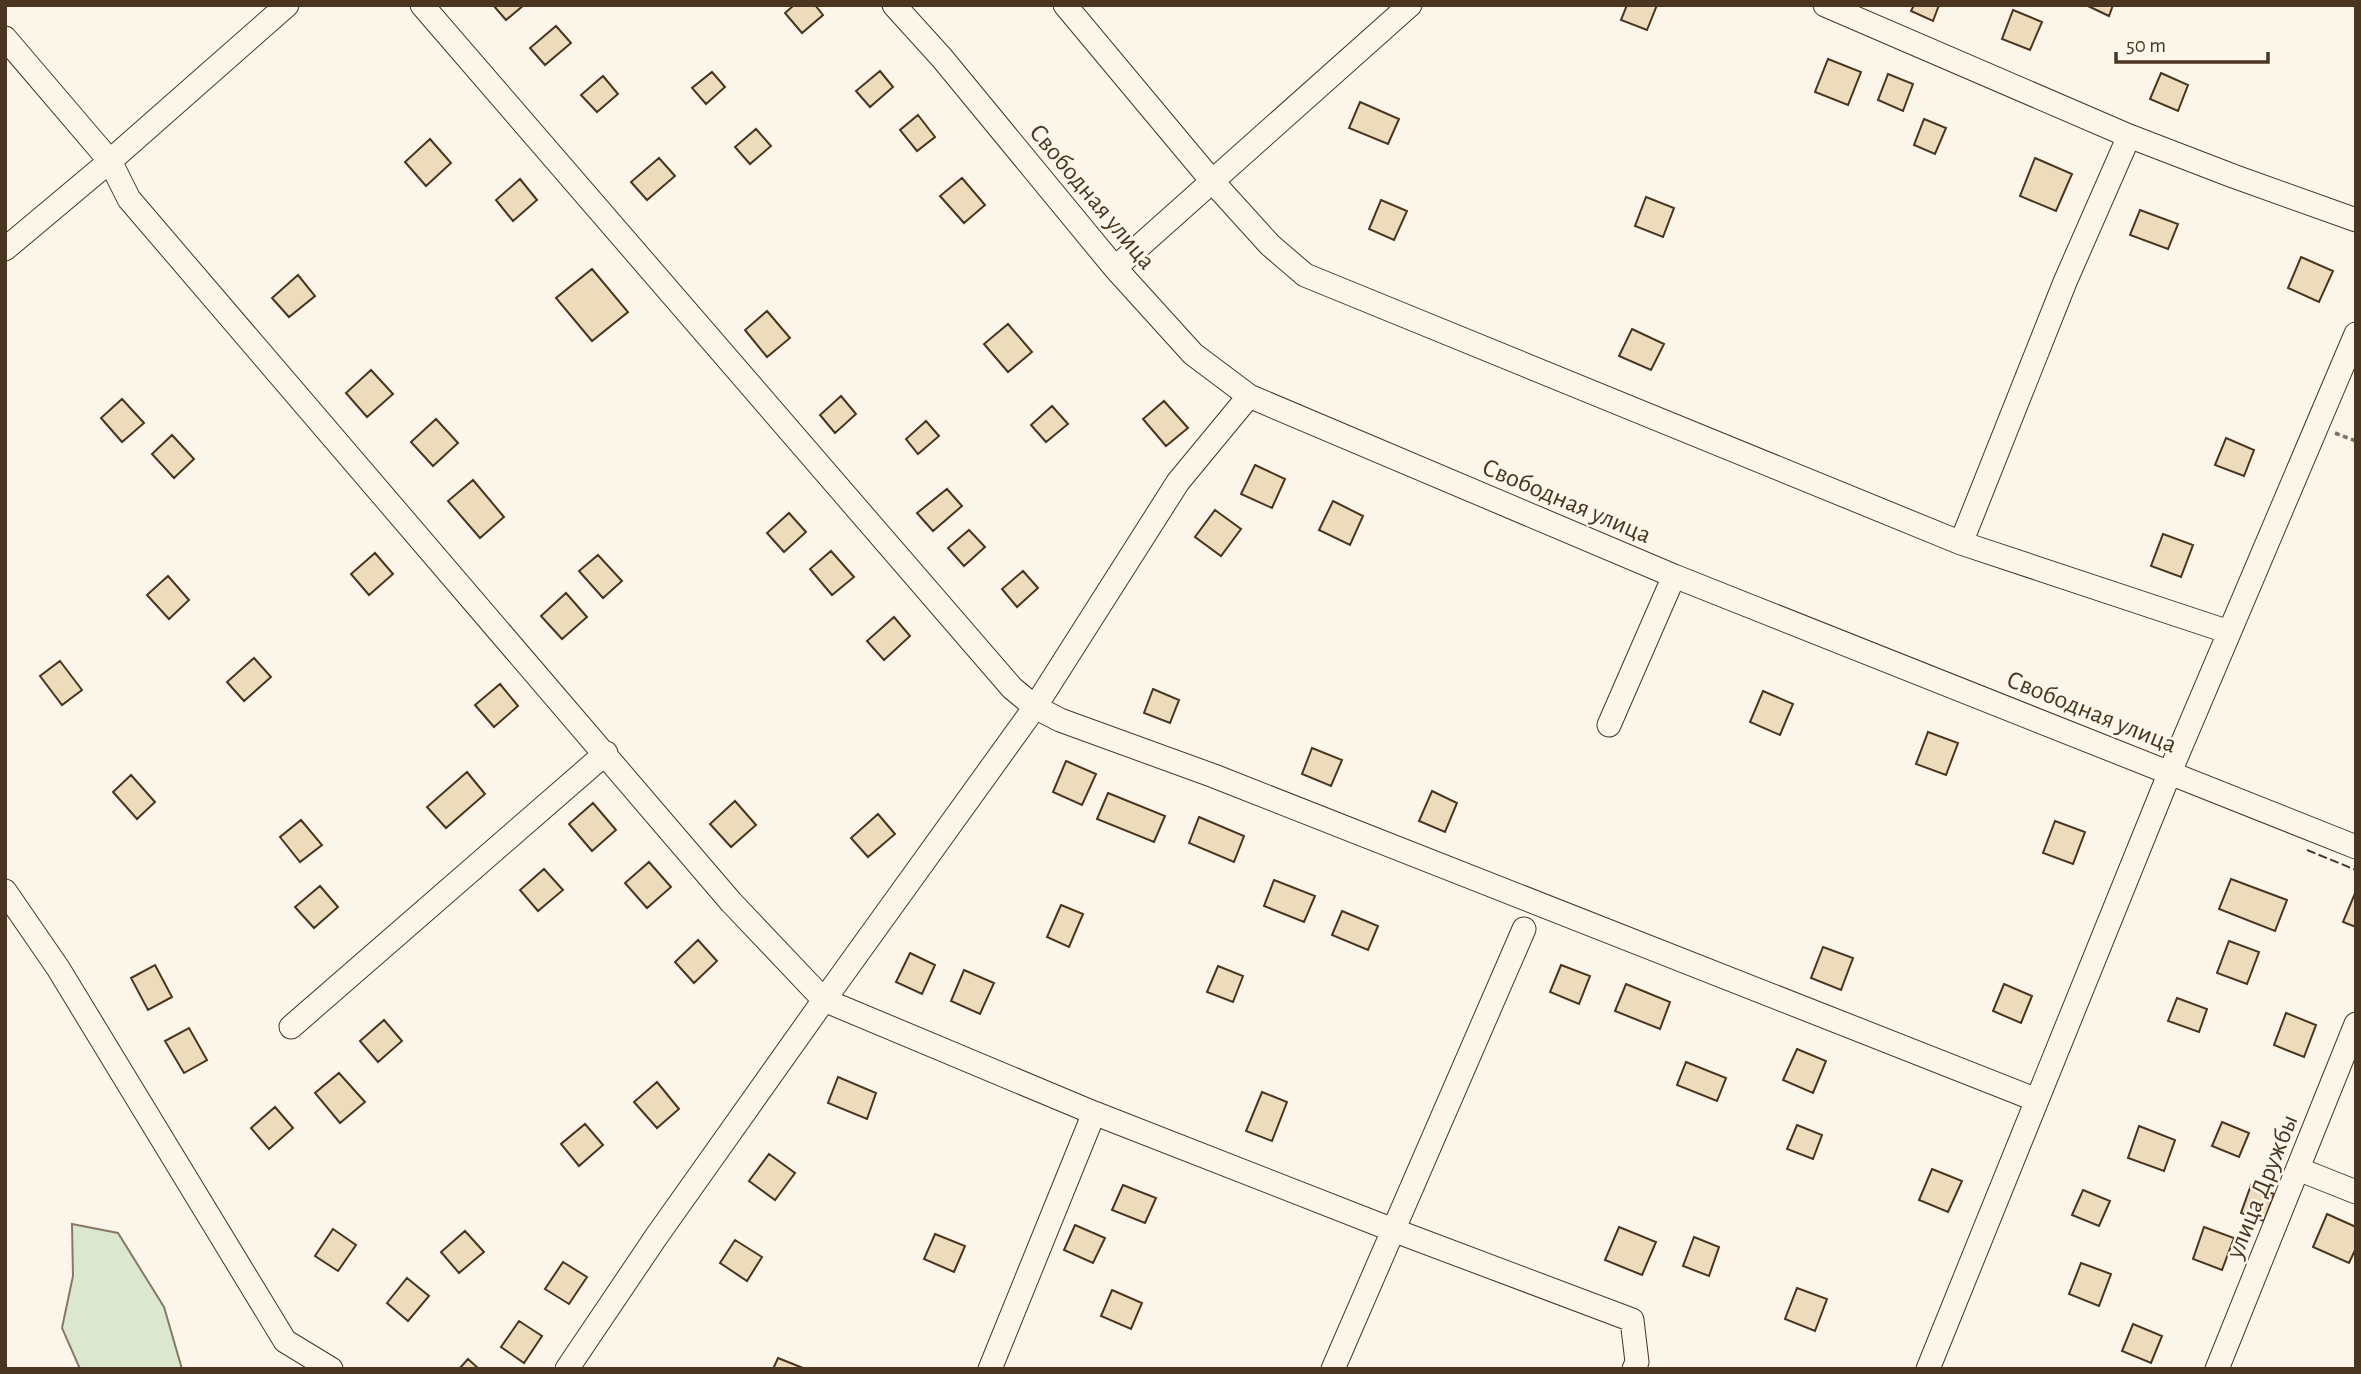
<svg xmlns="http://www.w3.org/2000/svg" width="2361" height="1374" viewBox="0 0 2361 1374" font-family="'Alegreya Sans',sans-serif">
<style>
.green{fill:#dce7d0;stroke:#887966;stroke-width:2}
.building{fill:#ecdcbc;stroke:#4a3520;stroke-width:2}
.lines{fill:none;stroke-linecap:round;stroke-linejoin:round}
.minor-casing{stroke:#4a3520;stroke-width:25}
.path{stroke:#7f6f5c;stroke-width:3.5;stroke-dasharray:5 3.5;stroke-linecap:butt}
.minor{stroke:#fbf6e9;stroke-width:23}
.fence{stroke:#4a3520;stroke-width:2;stroke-dasharray:9 3.5;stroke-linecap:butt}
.labels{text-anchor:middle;stroke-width:5;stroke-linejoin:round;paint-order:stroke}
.street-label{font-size:26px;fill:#4a3520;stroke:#fbf6e9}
</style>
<rect width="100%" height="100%" fill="#fbf6e9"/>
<path class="green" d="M72,1224L118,1233L164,1307L182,1369H80L62,1328L73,1276Z"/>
<path class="building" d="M493,5H524L506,20Z
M794,5H815L823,15L802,33L785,13Z
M1627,5H1657L1647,30L1621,20Z
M1914,5H1939L1933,21L1911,11Z
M2086,5H2113L2109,16Z
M2013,10L2042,22L2030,50L2002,39Z
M556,26L571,43L545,65L530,48Z
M1828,59L1861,72L1848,105L1815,92Z
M880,71L893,87L870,107L856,91Z
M712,72L725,87L706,104L692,88Z
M2161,73L2188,85L2178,111L2150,99Z
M1888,74L1913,84L1903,111L1878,100Z
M603,76L618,94L597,112L581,95Z
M1360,102L1399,119L1388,144L1349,128Z
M918,115L935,137L917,151L900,130Z
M1924,119L1946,128L1935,154L1914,145Z
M756,129L771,146L750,164L735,147Z
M430,139L451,163L426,186L405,162Z
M659,158L675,176L647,200L631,182Z
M2035,158L2072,174L2056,211L2020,196Z
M962,178L985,205L964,223L940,196Z
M520,179L537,200L513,221L496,200Z
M1646,197L1674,208L1663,237L1635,226Z
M1381,200L1407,211L1394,240L1369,229Z
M2140,210L2178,224L2168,249L2130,235Z
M2301,257L2333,271L2319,302L2288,288Z
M592,269L628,312L592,341L556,298Z
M298,275L315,296L289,317L272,298Z
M767,311L790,338L767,357L745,330Z
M1008,324L1032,352L1008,372L984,344Z
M1632,329L1664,344L1651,370L1619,356Z
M371,370L393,394L367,417L346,393Z
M841,396L856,414L835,433L820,415Z
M122,399L144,423L122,442L101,418Z
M1164,401L1188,428L1166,446L1143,419Z
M1052,406L1068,424L1046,442L1031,425Z
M436,419L458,443L433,466L411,442Z
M926,421L939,436L918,454L906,439Z
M172,435L194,459L174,478L152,454Z
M2226,438L2254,450L2244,476L2215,465Z
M1255,465L1285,479L1272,508L1241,494Z
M473,480L504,517L480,538L448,501Z
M947,489L962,506L933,531L917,513Z
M1333,501L1363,516L1350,545L1319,530Z
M1215,510L1241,529L1221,556L1195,537Z
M789,513L806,532L784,552L767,533Z
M969,530L985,547L964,566L948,548Z
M2163,534L2193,545L2181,577L2151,566Z
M831,551L854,577L832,595L810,569Z
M375,553L393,574L369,595L351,574Z
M598,555L622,581L603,598L579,571Z
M1023,571L1038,588L1017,607L1002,589Z
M168,576L189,600L169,619L147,595Z
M566,593L587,617L562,639L541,616Z
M894,617L910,636L884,660L867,641Z
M254,658L271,677L244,701L227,682Z
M60,661L82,690L62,705L40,676Z
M500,684L518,706L494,727L475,705Z
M1153,689L1179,700L1170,723L1144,713Z
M1763,691L1793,704L1780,735L1750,722Z
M1928,732L1958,743L1946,775L1916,764Z
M1312,748L1342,760L1331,786L1302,774Z
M1066,761L1096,774L1082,805L1053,792Z
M467,772L485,794L446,828L427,807Z
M131,775L155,802L137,819L113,792Z
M1432,791L1457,803L1445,832L1419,821Z
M1108,793L1165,816L1154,842L1097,819Z
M735,801L756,825L731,847L710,824Z
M593,803L616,830L592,851L569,824Z
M878,814L895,834L868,857L851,838Z
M1199,817L1244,836L1234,862L1189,843Z
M301,820L322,845L300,862L280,837Z
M2055,821L2085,832L2073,864L2043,853Z
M649,862L671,887L647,908L625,883Z
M544,869L563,890L538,911L520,890Z
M2231,879L2287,900L2275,931L2219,909Z
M1274,880L1315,896L1304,922L1264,906Z
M320,886L338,907L314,928L295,907Z
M2356,891V927L2343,922Z
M1061,905L1083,914L1069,947L1047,937Z
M1342,911L1378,926L1368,950L1332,935Z
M698,940L717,961L694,983L675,962Z
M2229,941L2259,952L2247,984L2217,973Z
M1823,947L1853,958L1841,990L1811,978Z
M910,953L935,965L922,994L896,982Z
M155,965L172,997L148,1010L131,978Z
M1561,965L1590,976L1579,1004L1550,992Z
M1218,966L1243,976L1233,1002L1207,992Z
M964,970L994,983L980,1014L951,1001Z
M1626,984L1670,1002L1660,1029L1615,1011Z
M2004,984L2032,996L2021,1023L1993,1011Z
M2177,998L2207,1009L2199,1032L2168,1021Z
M2286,1013L2316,1025L2304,1057L2274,1045Z
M384,1020L402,1041L378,1062L360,1041Z
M189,1028L207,1060L184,1073L165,1041Z
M1797,1049L1826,1061L1813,1093L1783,1080Z
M1686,1062L1726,1078L1717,1101L1677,1085Z
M339,1073L365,1102L340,1123L315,1093Z
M838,1077L876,1093L867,1119L828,1103Z
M657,1082L679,1109L657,1128L634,1102Z
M1262,1092L1287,1102L1272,1141L1246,1131Z
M275,1107L293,1128L269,1149L251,1128Z
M2222,1122L2249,1133L2239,1157L2212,1146Z
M585,1124L603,1145L579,1166L561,1144Z
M1797,1125L1822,1135L1813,1159L1787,1149Z
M2139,1126L2175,1140L2164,1171L2128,1158Z
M769,1154L795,1173L775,1200L749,1181Z
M1932,1169L1962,1181L1948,1212L1919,1200Z
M1123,1185L1156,1198L1145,1223L1112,1210Z
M2251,1185L2274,1194L2264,1221L2241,1213Z
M2083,1190L2110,1201L2099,1226L2072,1215Z
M2327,1214L2356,1227V1248L2349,1263L2313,1247Z
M1075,1225L1105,1238L1093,1263L1064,1250Z
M1619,1227L1656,1242L1642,1275L1605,1260Z
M2204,1227L2234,1238L2222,1270L2193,1259Z
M333,1229L356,1245L338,1271L315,1256Z
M465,1231L484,1252L459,1273L441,1252Z
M935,1234L965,1246L954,1272L924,1259Z
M1694,1237L1719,1247L1709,1276L1683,1266Z
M735,1240L762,1257L747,1281L720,1263Z
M563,1262L587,1277L569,1304L545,1289Z
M2081,1263L2111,1274L2099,1306L2069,1294Z
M407,1278L429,1296L408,1321L387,1303Z
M1797,1288L1827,1299L1815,1331L1785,1319Z
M1112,1290L1142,1303L1131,1329L1101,1316Z
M519,1321L542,1336L524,1363L501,1347Z
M2133,1324L2162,1336L2151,1363L2122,1351Z
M778,1358L803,1368L773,1369Z
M468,1359L479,1369H459Z"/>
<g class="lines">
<defs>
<path id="minor" d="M422,5L1012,688L1035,707L1060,720L1214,776L2037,1100
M894,5L942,58L1115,268L1193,354L1249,396L1674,576L2356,847
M1065,5L1212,181L1270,245L1305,275L1961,543L2229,632
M1825,5L2129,136L2233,176L2356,220
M5,38L110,161L129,199L731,902L824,1000L1094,1113L1393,1230L1632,1320L1637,1362L1634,1369
M5,249L110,161L287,5
M1115,268L1410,5
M1961,543L2065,282L2129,136
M1609,725L1674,576
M5,891L58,968L285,1341L331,1369
M291,1027L606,753
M2298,1169L2356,1192
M567,1369L656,1237L824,1000L1035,707L1178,482L1249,396
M990,1369L1094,1113
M1333,1369L1524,929
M1928,1369L2170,772L2356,334
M2217,1369L2356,1024"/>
</defs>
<use href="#minor" class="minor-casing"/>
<path class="path" d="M2335,433L2356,441"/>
<use href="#minor" class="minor"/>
<path class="fence" d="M2307,850L2356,870"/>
</g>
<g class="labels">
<g class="street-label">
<text transform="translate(1093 196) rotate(50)" y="9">Свободная улица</text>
<text transform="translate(1567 500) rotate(23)" y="9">Свободная улица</text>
<text transform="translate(2092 711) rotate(22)" y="9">Свободная улица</text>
<text transform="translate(2261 1186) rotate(-68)" y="9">улица Дружбы</text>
</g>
</g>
<rect width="2361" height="1374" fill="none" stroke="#4a3520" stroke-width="14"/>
<path d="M2116 52v10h152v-10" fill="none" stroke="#4a3520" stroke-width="3.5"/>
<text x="2126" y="52" font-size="21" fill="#4a3520" stroke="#fbf6e9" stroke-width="5" paint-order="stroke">50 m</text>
</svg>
